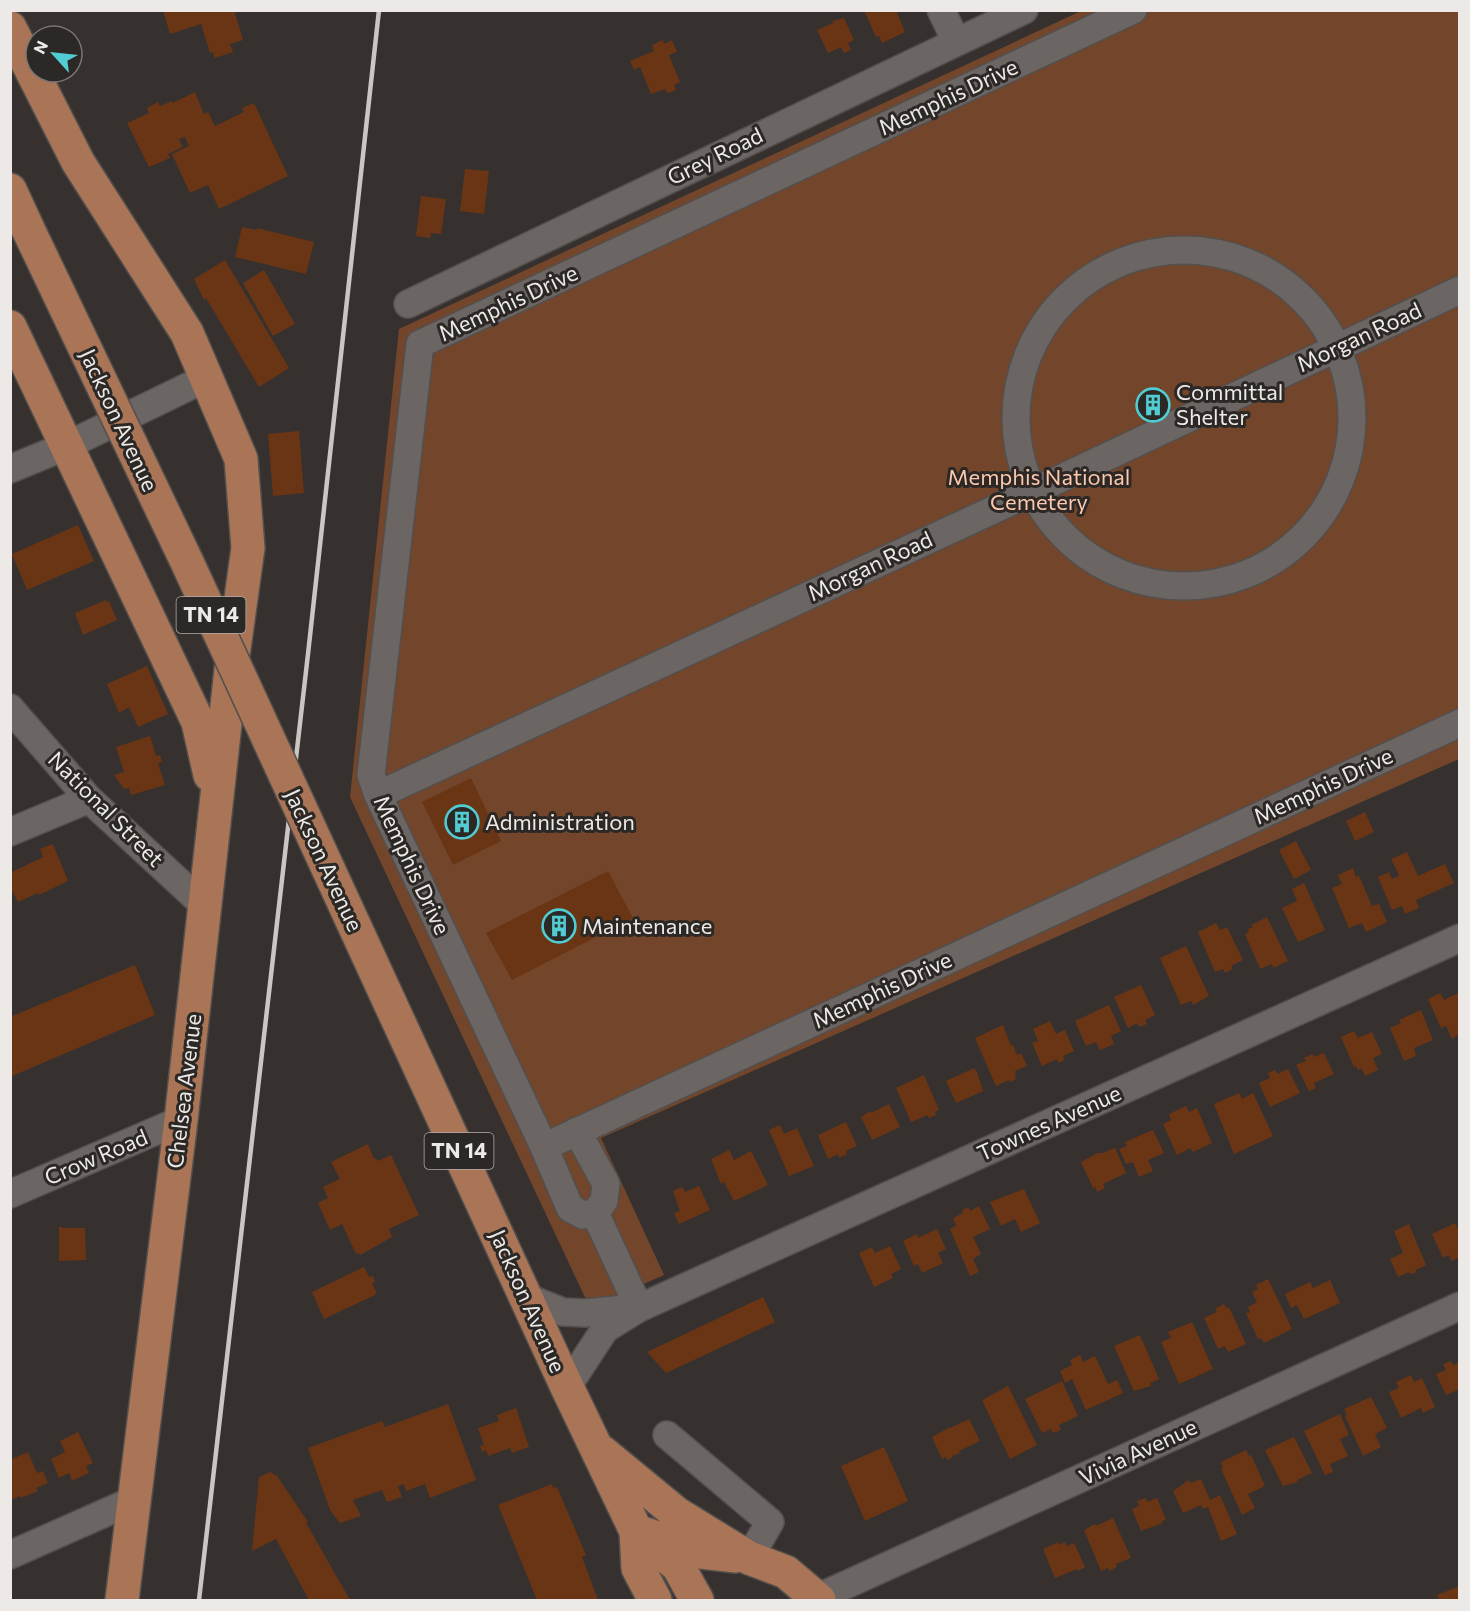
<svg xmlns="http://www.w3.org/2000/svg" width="1470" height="1611" viewBox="0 0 1470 1611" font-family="Commissioner,sans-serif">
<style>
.green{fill:#73462c}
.building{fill:#6a3514}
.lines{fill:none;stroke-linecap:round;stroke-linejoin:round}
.minor-casing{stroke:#534f4d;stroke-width:30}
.major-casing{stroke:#534f4d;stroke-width:36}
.minor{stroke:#6b6664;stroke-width:27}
.major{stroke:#aa7556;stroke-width:33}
.rail{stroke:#c9c6c4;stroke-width:4.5}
.major-bridge-casing{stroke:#534f4d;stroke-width:36;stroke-linecap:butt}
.major-bridge{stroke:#aa7556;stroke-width:33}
.labels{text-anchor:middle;stroke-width:6;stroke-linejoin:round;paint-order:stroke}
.shield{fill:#2c2825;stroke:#b2afad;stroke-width:1.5}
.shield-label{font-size:21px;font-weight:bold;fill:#ece9e7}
.street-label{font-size:22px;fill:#ece9e7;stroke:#2c2825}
.poi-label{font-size:22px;fill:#ece9e7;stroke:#2c2825;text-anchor:start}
.park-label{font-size:22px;fill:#fcc7ac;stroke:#2c2825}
</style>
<rect width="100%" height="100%" fill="#36312f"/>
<path class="green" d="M1081,11H1459V759L601,1138L664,1275L590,1308L350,797L399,329Z"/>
<path class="building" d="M163,10H234L243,40L230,44L233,52L215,58L213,52L210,53L201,24L170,34Z
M864,10H896L905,32L882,43L879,36L876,37Z
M844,18L854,40L848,43L851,50L844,53L841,47L828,53L817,30L833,23L832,21Z
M663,40L664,44L672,40L677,52L669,55L680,82L674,85L676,90L667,93L665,89L651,94L640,67L634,70L630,61L654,51L652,45Z
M195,92L204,114L208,112L215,126L244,112L242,108L254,103L288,176L219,209L208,185L190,193L172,154L189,146L185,137L179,139L183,147L168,154L170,158L149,167L127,123L149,113L147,108L158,102L160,106L172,101L173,103Z
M465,169L489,171L484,214L460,211Z
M421,196L446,199L441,234L431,233L430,238L416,236Z
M242,227L257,230V228L314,242L306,274L235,257Z
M225,260L289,368L259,387L206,298L204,300L194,279Z
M264,270L295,324L273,336L243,283Z
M1161,387L1172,410L1145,423L1134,400Z
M299,431L304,493L273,496L268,434Z
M78,525L94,561L27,590L12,554Z
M106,600L107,602L109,601L117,620L83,635L75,613Z
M147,666L168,714L138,727L129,707L119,713L107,684Z
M150,736L156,756L160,755L162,762L158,763L165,785L131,795L129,788L124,789L114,775L124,772L116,747Z
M471,778L501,841L453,865L422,802Z
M1365,812L1374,832L1355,841L1346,821Z
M1296,841L1311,870L1294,879L1279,850Z
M53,844L68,881L39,895L38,893L18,902L10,887V873L43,857L40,849Z
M1407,852L1418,876L1445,864L1454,883L1416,900L1419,908L1405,914L1402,906L1392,910L1378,877L1389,872L1392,879L1397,877L1399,875L1391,859Z
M1353,868L1356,877L1359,876L1372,906L1379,904L1387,922L1366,932L1362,923L1349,928L1332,888L1342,884L1338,875Z
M608,871L633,918L512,980L486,933Z
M1304,883L1325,930L1298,942L1282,908L1297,901L1292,889Z
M1267,917L1288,961L1273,968L1272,964L1260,969L1245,934L1249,932L1248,929L1253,927L1251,925Z
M1216,923L1220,930L1227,927L1243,960L1231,966L1233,969L1225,973L1223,969L1215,972L1198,932Z
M1186,946L1209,996L1193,1005L1191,1001L1181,1005L1160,958Z
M135,965L155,1015L10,1077V1017Z
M1141,985L1155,1015L1145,1020L1147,1024L1139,1027L1137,1023L1128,1028L1114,997Z
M1440,993L1444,1000L1458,993L1460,995V1033L1452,1039L1446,1026L1441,1028L1428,999Z
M1109,1005L1121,1031L1111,1036L1114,1044L1100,1050L1096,1042L1086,1046L1075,1021Z
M1421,1010L1433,1040L1414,1048L1416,1056L1404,1061L1390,1028L1401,1023L1399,1020Z
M1050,1021L1056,1034L1065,1030L1074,1051L1063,1056L1065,1060L1058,1063L1057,1059L1042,1066L1032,1043L1038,1041L1033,1029Z
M1003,1025L1011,1046L1013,1045L1017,1055L1021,1053L1027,1066L1015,1071L1016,1079L1010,1082L1009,1080L996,1086L975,1038Z
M1354,1031L1358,1038L1372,1032L1382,1054L1373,1058L1378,1070L1365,1076L1361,1068L1358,1070L1356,1066L1354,1067L1341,1037Z
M1324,1053L1334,1074L1314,1083L1316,1088L1309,1091L1296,1065L1306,1061L1304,1058L1313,1054L1314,1057Z
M974,1068L977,1072L983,1091L956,1103L946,1081Z
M1288,1069L1300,1093L1270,1107L1259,1083L1270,1078L1268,1073L1275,1070L1278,1074Z
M924,1075L939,1110L935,1112L936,1115L929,1118L928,1115L911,1122L896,1088Z
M1239,1093L1242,1099L1253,1093L1273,1136L1234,1154L1214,1104Z
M889,1104L900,1127L872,1140L861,1117L870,1111L871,1113Z
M1186,1106L1189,1112L1197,1108L1212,1143L1193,1152L1190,1148L1177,1155L1163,1124L1171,1120L1169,1114Z
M846,1122L857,1146L846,1151L847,1154L839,1158L838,1154L828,1159L818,1135Z
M780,1125L784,1134L797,1128L814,1166L789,1176L769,1130Z
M1153,1130L1164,1153L1148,1160L1153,1171L1139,1177L1133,1162L1126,1164L1119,1149L1127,1146L1125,1142Z
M368,1144L374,1159L376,1158L378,1161L391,1155L419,1215L389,1229L392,1237L360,1255L359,1253L356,1254L342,1224L330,1230L318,1203L328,1198L323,1187L340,1179L331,1162Z
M1115,1148L1126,1173L1103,1184L1105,1188L1097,1192L1095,1187L1093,1188L1081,1162L1098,1153H1103Z
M729,1150L734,1160L751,1151L768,1185L734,1201L724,1182L721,1184L711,1159Z
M699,1186L710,1210L679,1224L674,1213L680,1211L673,1191L682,1187L685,1192Z
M1024,1189L1040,1223L1021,1232L1015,1219L1001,1226L990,1202Z
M979,1206L990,1229L973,1237L981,1254L973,1259L979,1272L970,1276L950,1229L956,1226L953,1218L963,1213L962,1210L969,1207L970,1211Z
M1455,1223L1460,1233V1257L1451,1261L1449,1255L1443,1258L1432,1234Z
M1409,1224L1426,1265L1416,1270L1415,1273L1409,1274V1272L1398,1277L1390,1259L1403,1253L1394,1231Z
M59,1227H63L62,1228H85L86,1260L59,1261Z
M937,1229L946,1249L938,1253L943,1263L922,1273L918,1264L914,1266L903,1241L917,1234L918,1238Z
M890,1246L901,1269L891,1274L893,1278L874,1287L859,1253L872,1247L875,1253Z
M364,1267L369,1277L373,1276L375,1282L372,1283L377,1294L324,1319L312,1292Z
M1268,1279L1292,1329L1264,1343L1261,1338L1258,1339L1246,1313L1250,1312L1248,1307L1257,1302L1252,1292L1258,1289L1256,1285Z
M1330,1280L1340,1303L1304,1319L1297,1305L1291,1308L1285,1294L1310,1282L1313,1288Z
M763,1297L775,1322L666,1373L647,1352Z
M1224,1304L1226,1308L1229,1307L1246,1344L1228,1352L1225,1346L1218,1349L1204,1318L1217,1312L1215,1309Z
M1192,1322L1213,1369L1179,1384L1161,1342L1171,1338L1168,1332Z
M1140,1335L1159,1379L1150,1383L1151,1386L1134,1391L1114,1346Z
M1080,1355L1083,1362L1095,1356L1108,1384L1117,1380L1123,1393L1086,1410L1072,1379L1065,1383L1060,1371L1072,1365L1070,1360Z
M1451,1361L1453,1365L1460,1362V1389L1446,1395L1436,1374L1446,1370L1443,1364Z
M1411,1375L1414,1382L1422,1378L1435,1407L1423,1413L1421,1408L1401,1418L1389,1392L1399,1388L1396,1382Z
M1062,1381L1078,1416L1059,1425L1061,1430L1053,1433L1051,1429L1042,1433L1025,1399Z
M1008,1386L1037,1445L1010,1459L982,1400Z
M1371,1397L1387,1428L1375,1434L1381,1447L1363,1456L1345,1416L1347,1415L1344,1409Z
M448,1404L476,1480L430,1498L425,1484L406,1491L404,1484L398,1486L402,1497L387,1502L382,1490L353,1500L361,1516L340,1523L330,1510L308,1448L382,1421L385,1427Z
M516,1408L529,1447L512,1453L510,1448L488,1456L486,1450L482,1452L480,1446L484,1445L478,1428L499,1421L497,1415Z
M1340,1414L1349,1435L1340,1439L1348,1456L1330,1464L1333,1472L1325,1475L1304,1431Z
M969,1419L980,1441L959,1451L960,1453L953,1456L952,1454V1458L947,1460L946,1457L942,1459L932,1437L950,1427V1428Z
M78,1432L93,1463L86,1466L89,1473L72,1481L69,1473L59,1478L51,1459L65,1452L60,1441Z
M1294,1437L1312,1473L1297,1480L1298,1482L1283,1486L1265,1450Z
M884,1447L908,1501L865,1521L841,1466Z
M1246,1450L1249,1456L1251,1455L1265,1486L1248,1494L1255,1508L1242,1515L1221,1469L1223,1468L1221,1462Z
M28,1452L37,1473L43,1471L48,1483L36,1488L38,1491L21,1498L20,1496L10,1500V1460Z
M270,1472L277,1476L308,1522L306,1523L350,1600H309L276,1539L252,1551L259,1477Z
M1201,1479L1210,1500L1220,1495L1237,1534L1221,1541L1208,1507L1203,1509L1201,1505L1183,1513L1173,1491L1189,1480L1190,1483Z
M552,1484L553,1488L557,1487L586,1555L582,1557L598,1600H537L498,1505Z
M1146,1498L1147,1502L1157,1498L1166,1520L1162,1521L1163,1523L1141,1531L1132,1509L1139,1506L1137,1501Z
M1113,1518L1131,1558L1116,1564L1117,1567L1109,1571L1108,1568L1101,1571L1084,1530L1095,1524L1096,1526Z
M1058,1542L1059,1545L1065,1542L1067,1546L1074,1543L1085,1567L1078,1571L1077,1569L1055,1578L1043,1549Z
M1460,1586V1600H1439L1437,1595Z"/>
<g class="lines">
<defs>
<path id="minor" d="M941,10L956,41
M1133,10L420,344L371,775L378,795L544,1147L1460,723
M1016 418a168 168 0 1 1 336 0a168 168 0 1 1-336 0Z
M408,304L1024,10
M10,469L66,446L206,378
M10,708L89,799L205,906
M378,795L1032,492L1460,290
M10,832L89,799
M544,1147L570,1208L583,1215L595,1213L604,1201L606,1184L577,1131
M10,1194L181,1120
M595,1213L639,1308
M528,1298L563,1312L585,1313L635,1308
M567,1387L605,1329L639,1308L1460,938
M667,1435L770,1522L749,1558
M10,1555L134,1500
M817,1598L1460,1306"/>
<path id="major" d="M10,28L78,162L187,333L241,459L248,548L231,670L181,1120L122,1600
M10,190L28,229
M10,327L198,722L210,775
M390,1003L567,1387L636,1531L638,1568L655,1600
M602,1452L676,1513L749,1558L786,1572L819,1600
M636,1531L701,1552L736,1556
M646,1540L678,1566L697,1600"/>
</defs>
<use href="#minor" class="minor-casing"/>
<use href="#major" class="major-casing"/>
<use href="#minor" class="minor"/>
<use href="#major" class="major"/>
<path class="rail" d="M199,1600L308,654L379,10"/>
<defs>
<path id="major-bridge" d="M28,229L187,562L390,1003"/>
</defs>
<use href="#major-bridge" class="major-bridge-casing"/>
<use href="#major-bridge" class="major-bridge"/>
</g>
<defs>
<symbol id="building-ring" viewBox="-11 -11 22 22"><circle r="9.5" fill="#2c2825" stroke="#51ccd2" stroke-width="1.5"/><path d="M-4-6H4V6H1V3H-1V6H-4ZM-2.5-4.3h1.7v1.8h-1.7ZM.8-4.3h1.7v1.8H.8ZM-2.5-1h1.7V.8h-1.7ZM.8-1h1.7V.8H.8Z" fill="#51ccd2"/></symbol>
</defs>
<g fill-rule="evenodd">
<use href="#building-ring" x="1134" y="386" width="38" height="38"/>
<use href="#building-ring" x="443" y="803" width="38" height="38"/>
<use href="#building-ring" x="540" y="907" width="38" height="38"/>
</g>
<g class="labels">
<g class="shield">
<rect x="176.5" y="597" width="69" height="36" rx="4.5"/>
<rect x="424.5" y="1133" width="69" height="36" rx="4.5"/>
</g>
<g class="shield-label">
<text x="211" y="622">TN 14</text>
<text x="459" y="1158">TN 14</text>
</g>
<g class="street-label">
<text transform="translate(948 97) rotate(-25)" y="8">Memphis Drive</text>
<text transform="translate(715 156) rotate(-26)" y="8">Grey Road</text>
<text transform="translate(508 303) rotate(-25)" y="8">Memphis Drive</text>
<text transform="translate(1359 337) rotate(-25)" y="8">Morgan Road</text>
<text transform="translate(119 420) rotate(65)" y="8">Jackson Avenue</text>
<text transform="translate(870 566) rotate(-25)" y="8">Morgan Road</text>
<text transform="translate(1323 786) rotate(-25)" y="8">Memphis Drive</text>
<text transform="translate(106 809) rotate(45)" y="8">National Street</text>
<text transform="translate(324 860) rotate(65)" y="8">Jackson Avenue</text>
<text transform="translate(412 865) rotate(65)" y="8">Memphis Drive</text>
<text transform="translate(882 990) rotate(-25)" y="8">Memphis Drive</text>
<text transform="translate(184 1091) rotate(-83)" y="8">Chelsea Avenue</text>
<text transform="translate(1049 1123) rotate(-24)" y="8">Townes Avenue</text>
<text transform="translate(96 1157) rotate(-23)" y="8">Crow Road</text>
<text transform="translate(528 1301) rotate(66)" y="8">Jackson Avenue</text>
<text transform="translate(1138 1452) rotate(-25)" y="8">Vivia Avenue</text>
</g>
<g class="poi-label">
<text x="1176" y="400">Committal<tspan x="1176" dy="25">Shelter</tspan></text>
<text x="485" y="830">Administration</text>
<text x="582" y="934">Maintenance</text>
</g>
<g class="park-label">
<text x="1039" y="485">Memphis National<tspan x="1039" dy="25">Cemetery</tspan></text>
</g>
</g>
<rect width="1470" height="1611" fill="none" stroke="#ece9e7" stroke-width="24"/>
<g transform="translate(54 54) rotate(297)"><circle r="28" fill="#2c2825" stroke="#797573" stroke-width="1.5"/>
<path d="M0-4.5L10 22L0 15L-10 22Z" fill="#51ccd2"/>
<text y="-9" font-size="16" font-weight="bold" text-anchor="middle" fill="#ece9e7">N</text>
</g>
</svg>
